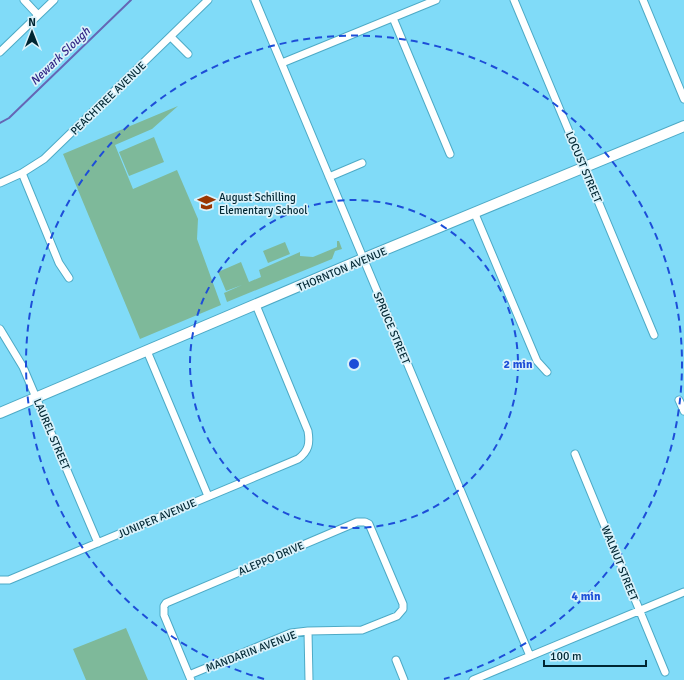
<svg xmlns="http://www.w3.org/2000/svg" width="684" height="680" viewBox="0 0 684 680" font-family="Signika,sans-serif">
<style>
.green{fill:#7eb99a}
.lines{fill:none;stroke-linecap:round;stroke-linejoin:round}
.stream{stroke:#6566b5;stroke-width:2}
.street-casing{stroke:#4daac6;stroke-width:9}
.secondary-casing{stroke:#4daac6;stroke-width:12}
.street{stroke:#fff;stroke-width:7}
.secondary{stroke:#fff;stroke-width:10}
.ring{fill:none;stroke:#1d4ed8;stroke-width:2;stroke-dasharray:7 5}
.labels{text-anchor:middle;stroke-width:3.5;stroke-linejoin:round;paint-order:stroke}
.street-label{font-size:11px;fill:#002632;stroke:#d9f2fb}
.poi-label{font-size:11px;fill:#002632;stroke:#d9f2fb;text-anchor:start}
.water-label{font-size:12px;font-style:italic;fill:#332786;stroke:#d9f2fb}
.centre{fill:#1d4ed8;stroke:#d9f2fb;stroke-width:2}
.ring-label{font-size:12px;text-anchor:middle;font-weight:bold;fill:#1d4ed8;stroke:#d9f2fb;stroke-width:3.5;stroke-linejoin:round;paint-order:stroke}
</style>
<rect width="100%" height="100%" fill="#80dbf8"/>
<path class="green" d="M178,106L152,129L115,145L133,189L177,170L198,219L197,239L221,305L140,339L63,154Z
M154,137L164,162L129,176L119,152Z
M337,241H339L342,249L335,251L332,259L227,302L224,293L242,285L226,291L218,272L241,262L249,282L261,277L259,270L300,252V256L313,257L337,247Z
M285,242L290,254L268,263L263,251Z
M126,628L148,680H86L73,649Z"/>
<g class="lines">
<path class="stream" d="M0,123L9,118L131,0"/>
<defs>
<path id="street" d="M24,0L38,15
M255,0L530,656
M514,0L654,335
M643,0L684,99
M393,18L450,154
M171,37L188,54
M0,52L54,0
M282,63L436,0
M22,173L59,263L69,278
M329,177L362,163
M0,183L22,173L44,159L208,0
M475,214L537,361L547,372
M0,329L23,367L98,543
M147,351L208,496
M679,400L684,411
M575,454L665,672
M0,580H9L298,459C309,451 310,443 308,431L256,305
M308,631L309,680
M396,660L404,680
M189,675L291,633L308,631L362,630L397,616L403,609V604L369,524L365,522H357L166,603L164,606V615L191,680
M473,680L684,592"/>
<path id="secondary" d="M0,413L372,255L684,126"/>
</defs>
<use href="#street" class="street-casing"/>
<use href="#secondary" class="secondary-casing"/>
<use href="#street" class="street"/>
<use href="#secondary" class="secondary"/>
</g>
<g class="ring">
<circle cx="354" cy="364" r="164"/>
<path d="M264 679A328 328 0 1 1 444 679"/>
</g>
<defs>
<symbol id="school-bare" viewBox="-9 -9 18 18"><path d="M0-5L7-2L0 1L-7-2ZM-4 1L0 2.5L4 1V4Q0 6-4 4Z" fill="#9a3601" stroke="#d9f2fb" stroke-width="2.5" paint-order="stroke"/></symbol>
</defs>
<g fill-rule="evenodd">
<use href="#school-bare" x="194" y="190" width="25" height="25"/>
</g>
<g class="labels">
<g class="street-label">
<text transform="translate(108 98) rotate(-44)" y="4">PEACHTREE AVENUE</text>
<text transform="translate(584 167) rotate(67)" y="4">LOCUST STREET</text>
<text transform="translate(342 269) rotate(-23)" y="4">THORNTON AVENUE</text>
<text transform="translate(392 328) rotate(67)" y="4">SPRUCE STREET</text>
<text transform="translate(52 434) rotate(67)" y="4">LAUREL STREET</text>
<text transform="translate(157 518) rotate(-23)" y="4">JUNIPER AVENUE</text>
<text transform="translate(271 558) rotate(-23)" y="4">ALEPPO DRIVE</text>
<text transform="translate(620 563) rotate(68)" y="4">WALNUT STREET</text>
<text transform="translate(251 651) rotate(-21)" y="4">MANDARIN AVENUE</text>
</g>
<g class="poi-label">
<text x="219" y="201">August Schilling<tspan x="219" dy="13">Elementary School</tspan></text>
</g>
<g class="water-label">
<text transform="translate(60 56) rotate(-44)" y="4">Newark Slough</text>
</g>
</g>
<circle cx="354" cy="364" r="6" class="centre"/>
<g class="ring-label">
<text x="518" y="368">2 min</text>
<text x="586" y="600">4 min</text>
</g>
<g transform="translate(32 32)" stroke="#d9f2fb" stroke-width="3" paint-order="stroke">
<path d="M0-3L7 15L0 10L-7 15Z" fill="#002632"/>
<text y="-6" font-size="11" font-weight="bold" text-anchor="middle" fill="#002632">N</text>
</g>
<path d="M544 660v6h102v-6" fill="none" stroke="#002632" stroke-width="2"/>
<text x="550" y="660" font-size="12" fill="#002632" stroke="#d9f2fb" stroke-width="3" paint-order="stroke">100 m</text>
</svg>
